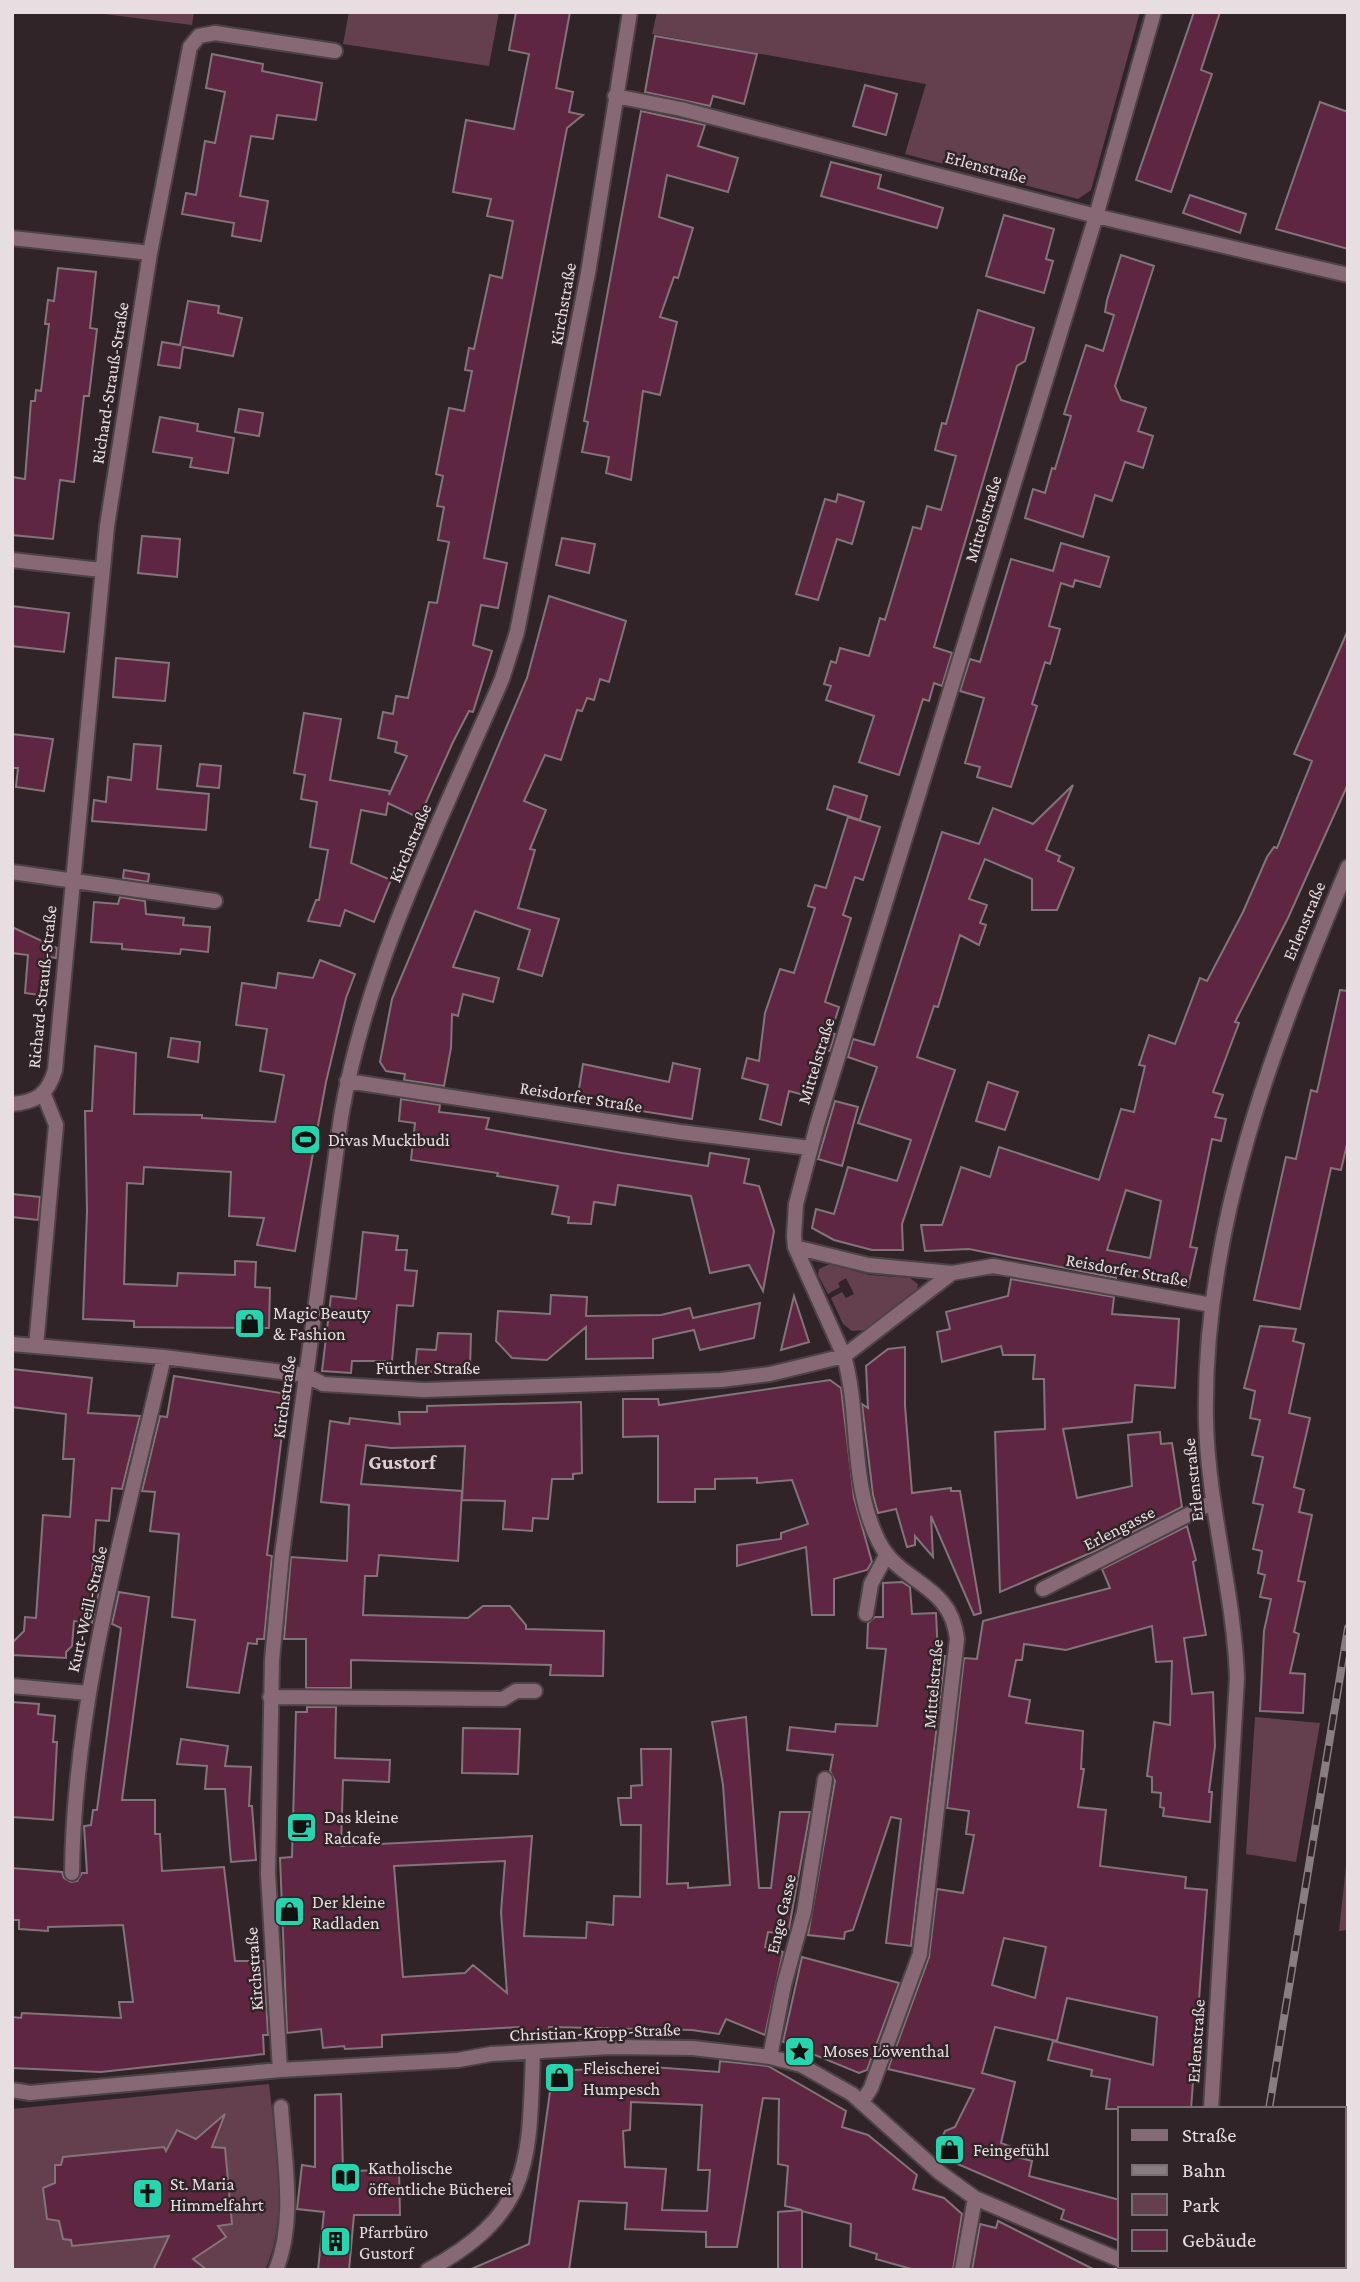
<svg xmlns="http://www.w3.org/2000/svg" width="1360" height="2282" viewBox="0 0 1360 2282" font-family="'Crimson Pro',serif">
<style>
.green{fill:#64404f}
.building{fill:#5f2641;stroke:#82747a;stroke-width:2;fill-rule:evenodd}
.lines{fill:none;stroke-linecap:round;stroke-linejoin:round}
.street-casing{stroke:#4d4246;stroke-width:18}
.street{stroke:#866975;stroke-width:14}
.rail-casing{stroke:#887d81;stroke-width:8}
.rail{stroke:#302429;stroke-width:5;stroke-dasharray:16;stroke-linecap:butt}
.labels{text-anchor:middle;stroke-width:5;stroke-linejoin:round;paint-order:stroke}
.street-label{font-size:18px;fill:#e6dee1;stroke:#302429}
.poi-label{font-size:18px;fill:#e6dee1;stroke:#302429;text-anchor:start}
.quarter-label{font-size:21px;font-weight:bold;fill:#e0d0d6;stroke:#302429}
</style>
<rect width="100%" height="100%" fill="#302429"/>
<path class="green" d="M88,12H194L192,25Z
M349,12H499L489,66L343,44Z
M657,12H1140L1091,190L1078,199L905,154L926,84L652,34Z
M830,1264L869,1275L910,1278L918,1284L917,1290L867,1330L852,1331L843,1324L831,1298L842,1292L846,1298L854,1294L846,1278L838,1283L840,1287L828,1294L818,1275L819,1269Z
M1255,1717L1320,1723L1296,1862L1246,1854Z
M1348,1848V1930L1339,1931Z
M269,2084C275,2139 290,2218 265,2270H12V2109Z"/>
<path class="building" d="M516,12H570L556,88L573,92L569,112L583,115L567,128L484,558L507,563L498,608L481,605L473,645L492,651L473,712L469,711L453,742L419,818L388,803L386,815L361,810L351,863L391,880L374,922L345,910L340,926L308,921L316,900H319L328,850L310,847L317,802L301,799L305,775L294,773L304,713L341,719L330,780L390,791L389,795L407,756L395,752L397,742L378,738L383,712L393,714L396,696L408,698L429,602L437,603L449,542L438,540L444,507L437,506L443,476L436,474L449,408L464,411L472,371L465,370L469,348L474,349L490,275L502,278L513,221L487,216L491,199L453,192L466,120L514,129L529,54L509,50Z
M1194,12H1220L1201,70L1212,74L1171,192L1136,180Z
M655,36L757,54L744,104L713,96L710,106L645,92Z
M212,54L263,64L262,71L322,83L316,120L277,115L273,139L251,136L240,196L268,201L261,241L232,236L234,223L182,214L186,193L196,195L205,141L215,143L225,92L206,88Z
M865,85L897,94L886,135L853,126Z
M1320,102L1348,112V249L1276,229Z
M641,111L705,125L698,146L738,158L728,192L667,175L659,217L693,228L678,278L674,277L660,317L677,322L660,395L643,391L631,480L606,473L609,457L582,452L588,422L584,421Z
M831,162L881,175L878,188L943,208L937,228L821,196Z
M1190,195L1246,214L1240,233L1183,213Z
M1004,215L1054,229L1046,259L1053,261L1044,293L986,276Z
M1121,255L1154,266L1115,386L1121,400L1146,408L1138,431L1153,436L1143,468L1125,462L1112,501L1095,495L1083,537L1025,518L1033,489L1045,493L1052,468L1055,469L1071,416L1064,414L1086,345L1103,351L1114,315L1105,312L1107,300Z
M58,268L96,272L90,328L97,329L89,396H84L74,482L60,480L53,539L12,535V477L25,479L31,401H35L36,390L41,391L49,324H45L48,300L54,301Z
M188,301L219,306L218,313L242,318L233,356L183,347L180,368L158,365L162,342L180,345Z
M978,310L1034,328L1025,361L1017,366L934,647L952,653L942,686L934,683L929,701L923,699L899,775L859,762L874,716L826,700L831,686L824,684L831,661L836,663L840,648L869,656L880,618L885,620L913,527L921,529L927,506L941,510L956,456L935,450L942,423L946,424Z
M239,409L263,413L259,436L235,432Z
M160,417L198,424L197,431L234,438L228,473L190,467L192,458L153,452Z
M838,494L864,502L852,544L837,539L818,600L796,594L825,499L836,502Z
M142,536L180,539L177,577L138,573Z
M562,538L595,544L589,573L556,565Z
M1061,543L1109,557L1100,587L1075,580L1073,587L1061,583L1049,626L1060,629L1050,664L1045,662L1032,704L1037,706L1011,787L977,777L980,767L965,763L984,698L960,691L970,659L980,662L1011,559L1053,571Z
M549,596L626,621L609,682L600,679L594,700L587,698L582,711L577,710L561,760L545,755L524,801L546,810L530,849L535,850L518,908L559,919L542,976L518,969L530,930L475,911L453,967L499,978L493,1002L463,994L458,1016L452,1014L451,1048L444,1086L404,1080L405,1074L386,1071L380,1062L392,999L527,678Z
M12,606L69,613L64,652L12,646Z
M1348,630V784L1288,918L1235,1022L1239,1023L1213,1092L1223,1095L1215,1117L1226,1119L1221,1141L1212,1139L1190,1247L1197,1248L1188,1287L1117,1272L1116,1278L969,1249L925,1251L921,1225H942L961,1167L990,1177L999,1147L1099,1180L1121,1109L1134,1112L1145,1066L1139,1065L1149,1035L1175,1044L1200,978L1207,981L1243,912L1267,857L1274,847L1277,848L1312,761L1294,754ZM1126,1190L1161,1201L1150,1258L1107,1250Z
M116,658L169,663L165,701L113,697Z
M12,734L53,739L44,791L16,787L18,768H12Z
M134,744L161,746L157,789L209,794L206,830L92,821L94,800L106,802L108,777L131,780Z
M200,764L221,766L219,788L197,786Z
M1073,785L1046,850L1060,856L1058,861L1074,868L1057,910H1032V879L985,859L969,899L987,905L980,923L986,925L979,945L960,935L938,1007L934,1006L917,1057L955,1070L902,1224L903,1250H872L834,1240L812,1228L816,1209L834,1214L848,1167L897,1181L911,1140L858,1123L877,1067L848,1057L853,1039L874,1045L942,832L979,844L993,808L1033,824Z
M834,786L867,796L860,820L827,809Z
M848,817L880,827L863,880L855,877L843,915L851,918L825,1002L839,1007L831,1033L835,1034L830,1051L826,1050L812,1097L789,1091L781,1125L760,1119L768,1085L742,1078L747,1058L759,1061L765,1013L780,969L794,973L815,908L808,906L815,885L826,888Z
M124,870L149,874L148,882L123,878Z
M120,897L145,901L146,914L184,918L183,925L210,927L208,952L181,949L180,954L122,949V944L91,942L94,902L118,904Z
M12,927L57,948L56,958L50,957L47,996L25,993L28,955L12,953Z
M320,960L355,974L346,998L326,1082L295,1251L257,1245L264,1218L229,1216L231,1172L144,1167L143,1184L127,1183L124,1284L177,1286L178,1273L235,1275V1261L256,1262L255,1287L270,1288L269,1328L134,1327V1321L83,1319L87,1211L85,1111H92L95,1046L136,1053L134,1114L202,1115V1118L275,1122L284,1075L260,1071L267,1029L236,1025L242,983L276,988L278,973L313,978Z
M1340,990L1348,991V1140L1341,1170L1331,1168L1300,1309L1254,1300L1286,1157L1296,1159L1311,1090L1317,1092Z
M171,1038L200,1042L198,1062L168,1057Z
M673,1063L700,1069L692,1119L641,1111L642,1106L578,1095L583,1064L669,1082Z
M988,1082L1018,1092L1005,1130L976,1121Z
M401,1099L440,1105L439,1112L489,1118L486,1129L622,1153L708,1166L710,1153L749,1159L744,1183L759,1186L774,1231L763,1291L749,1265L710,1273L691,1196L618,1185L615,1205L594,1202L591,1224L568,1223L569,1217L552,1214L558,1186L497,1176L498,1173L411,1160L415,1123L399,1121Z
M835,1101L858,1107L842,1166L818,1159Z
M12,1194L40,1197L38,1220L12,1217Z
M363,1232L398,1236L396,1250H407L405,1270L417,1271L413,1306L397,1305L392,1361H352L351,1373L322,1371L331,1296L356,1299Z
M1011,1279L1114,1297L1112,1314L1179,1319L1175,1388L1135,1385L1132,1422L1063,1429L1077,1498L1132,1486L1128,1435L1160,1432L1161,1444L1172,1443L1182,1507L1095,1551L1000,1592L995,1432L1045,1429L1044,1379H1033L1035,1355H1003L1001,1346L942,1362L937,1332L950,1329L946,1312L1008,1296Z
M551,1295L587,1297L586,1316L661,1315L690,1308L693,1318L760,1303L754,1338L700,1350L694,1330L653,1339V1358L586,1359V1327L547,1360L512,1358L496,1341L498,1311L550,1314Z
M794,1296L809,1342L781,1350Z
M1260,1326L1296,1329L1293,1341L1304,1344L1289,1413L1310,1418L1294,1487L1304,1490L1299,1512L1312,1515L1298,1581L1305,1582L1294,1632L1299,1634L1290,1673L1305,1674L1303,1713L1260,1711L1264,1631L1271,1599L1260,1597L1265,1575L1258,1573L1262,1551L1253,1549L1263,1505L1253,1503L1263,1457L1252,1455L1260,1420L1250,1418L1255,1391L1244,1388Z
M438,1333L471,1334L470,1368L435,1366L434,1372L415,1370L417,1349L436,1350Z
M905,1347V1406L912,1493L951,1488V1491H960L981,1613L974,1615L931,1516L933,1557L915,1536V1545L907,1547L896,1509L878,1513L873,1495L862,1404L868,1408L866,1366L888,1349Z
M12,1369L92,1378L88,1413L140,1416L122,1489L112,1488L109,1521L96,1520L91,1587L100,1589L92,1623L74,1621L72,1646L66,1652V1658L12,1655V1643L24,1631L25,1617L36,1618L43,1515L70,1517L74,1459H63L66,1414L12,1407Z
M174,1376L287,1394L267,1555L272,1556L264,1639H257V1644L248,1643L239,1693L187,1687L195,1620L172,1617L179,1534L150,1531L155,1492L142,1491L160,1416L167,1417Z
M830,1380L841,1388L854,1498L872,1562L867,1570L834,1579V1615H812L806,1547L737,1566V1545L781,1539V1533L808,1524L792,1480L757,1483V1478L715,1479V1489H695V1502H658V1436L623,1437V1399H658L659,1405Z
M581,1402L582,1473L573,1474V1479H552L548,1519L533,1518L532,1531L503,1529L505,1501L462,1500L465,1446L391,1448L366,1445L361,1484L462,1491L458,1561L379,1555L377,1576H365L363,1615L468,1618L483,1606H510L526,1625V1629L604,1631L603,1676L550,1675L551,1665L351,1660V1688H306V1639H284L291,1557L347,1561L349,1505L321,1502L330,1421L349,1424L350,1418L400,1424L399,1412H427V1406Z
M1187,1526L1196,1560L1193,1562L1206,1635L1184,1638L1192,1694L1213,1692L1215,1746L1209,1792H1212L1210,1822L1163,1816L1164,1808L1160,1807L1161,1793L1152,1792V1777L1147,1776L1154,1722L1170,1725L1172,1661L1156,1662L1152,1626L1066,1650L1024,1644L1022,1660H1016L1009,1696L1030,1700L1026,1723L1083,1731L1081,1769H1084L1078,1807L1106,1810L1100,1866L1186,1877L1185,1888L1207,1890L1191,2109H1106L1110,2079L1091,2076L1092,2070L1048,2060L1053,2041L1153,2065L1157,2017L1067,1998L1057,2041L995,2027L982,2073L1015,2082L1001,2143L1014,2148L1013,2156L1032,2161L1029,2176L1120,2200V2241L1061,2219L1064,2210L946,2159L939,2145L945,2131L955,2127L974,2089L888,2069L929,1957L937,1889L963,1893L974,1835L966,1834L969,1811L947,1808L964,1658L977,1659L983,1621L1110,1588L1102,1569ZM1004,1938L1046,1947L1035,1998L992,1985Z
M902,1582L910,1587L912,1614L936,1613L938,1655L945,1656L911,1946L886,1943L901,1819L891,1817L853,1930L845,1932L844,1939L808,1935L835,1781L830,1771L833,1755L787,1750L790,1727L835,1732L836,1724L877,1726L886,1649L867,1648L868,1623L875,1617H883V1583Z
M119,1592L149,1597L122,1800H155V1834H160L162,1871L224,1867L235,1961H264L268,2035H263L264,2054L101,2072L12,2068V2017L21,2018L22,2013L121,2018L119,2002H133L123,1925L48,1927V1931L19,1929V1920H12V1868L62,1872L64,1878L71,1882L77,1881L82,1873H87L84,1826L91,1825L93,1810H97L121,1628L112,1624Z
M12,1702L39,1704L38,1714L55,1716L53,1742H57L53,1820L12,1817Z
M307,1707H336L335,1758L390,1760L389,1782L343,1780L341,1846L532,1836L524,1936L586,1938L587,1922L613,1925L614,1896L640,1897L641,1825H621L618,1798H631V1786L642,1785L641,1749H671L667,1884L688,1883V1888L730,1885L723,1785L712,1722L746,1717L759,1888H771L780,1812H810L788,1934L768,1932L765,1947L783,1952L765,2035L726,2019L719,2034L692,2030L549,2027V2036L518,2034L519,2027L382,2035V2047L345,2049L344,2046L323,2048L321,2029L287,2033L280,1858L292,1857L296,1712H307ZM505,1861L501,1912L507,1993L473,1965L465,1973L403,1977L394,1866Z
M463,1728L520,1729L518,1774L462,1773Z
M181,1739L228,1746L225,1766L251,1767L249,1806H252L256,1860L231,1862L225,1789H205L207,1766L177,1764Z
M802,1957L899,1983L867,2070L859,2073L783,2042Z
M720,2061L768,2066L846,2111L842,2127L868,2135L917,2175L913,2189L944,2198L962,2214L953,2270H915L876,2259L877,2254L850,2246L851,2224L802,2211V2270H778V2212L802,2210L785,2206L788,2166L778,2164L779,2099L763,2098L737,2247H706V2232L625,2229L627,2203L579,2201L569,2270H469L529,2244L552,2077L560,2071L639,2066L719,2072ZM631,2102L702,2105L698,2170H710L707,2211L662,2210L666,2169L625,2167L623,2131L630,2130Z
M341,2094L343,2171L399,2170L400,2215H354L349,2270H318L324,2212L297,2209L302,2165L315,2167V2095Z
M225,2114L212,2147L225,2148L232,2224L218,2226L226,2237L193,2259L207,2270H153L169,2236L72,2246L71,2240L63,2239L59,2221L47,2219L43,2188L55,2183V2165H61L63,2157L164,2147L166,2151L177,2130L196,2139Z
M998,2221L1095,2270H972L980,2224L996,2228Z"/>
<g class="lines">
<defs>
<path id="street" d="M615,96L681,109L1096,216L1348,275
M12,238L150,253
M12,560L101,570
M12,872L215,901
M347,1081L680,1132L810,1148
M12,1104C37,1102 48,1094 55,1070L107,526L150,253L190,47L199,36L215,33L335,51
M795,1247L868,1265L952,1273L993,1266L1212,1305
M12,1344L164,1357L306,1375L323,1384L424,1390L721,1380L770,1374L844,1356L952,1273
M36,1346L56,1125L44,1095
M1043,1589L1213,1502
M866,1614L871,1584L887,1554
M12,1686L88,1693
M270,1697L503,1699L516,1691H535
M72,1873C74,1698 125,1526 164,1357
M770,2057L784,1985L804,1912L825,1779
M280,2070L268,1874L272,1660L282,1554L341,1117C367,963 441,821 502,679L517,632L588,273L630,12
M12,2090L30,2093L280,2070L458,2060L491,2054L611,2047L693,2048L770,2057L801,2065L852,2094L939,2172L975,2198L1120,2260
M862,2102L871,2088L920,1954L957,1639C951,1583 900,1584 879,1542C849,1483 861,1417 844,1356L795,1247L794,1236L796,1204L817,1125L1096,216L1154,12
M1211,2109L1237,1678C1234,1592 1208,1508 1206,1421C1202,1227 1274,1043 1348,867
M1134,2266L1142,2270
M276,2270C296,2220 284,2160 281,2107
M428,2270C533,2213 529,2162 533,2052
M962,2270L975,2198
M1178,2270L1180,2266"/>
</defs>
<use href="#street" class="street-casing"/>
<use href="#street" class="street"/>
<defs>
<path id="rail" d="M1269,2109L1348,1628
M1243,2270L1244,2266"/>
</defs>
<use href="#rail" class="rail-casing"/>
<use href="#rail" class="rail"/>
</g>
<defs>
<symbol id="stadium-square" viewBox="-11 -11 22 22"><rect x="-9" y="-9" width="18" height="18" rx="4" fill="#26d5ae" stroke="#302429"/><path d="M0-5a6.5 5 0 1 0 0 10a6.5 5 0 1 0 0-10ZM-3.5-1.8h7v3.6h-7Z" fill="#111"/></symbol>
<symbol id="shop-square" viewBox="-11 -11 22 22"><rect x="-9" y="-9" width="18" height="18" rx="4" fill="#26d5ae" stroke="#302429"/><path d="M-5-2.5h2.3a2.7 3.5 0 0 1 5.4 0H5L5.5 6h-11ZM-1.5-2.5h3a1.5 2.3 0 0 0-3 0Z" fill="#111"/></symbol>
<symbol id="cafe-square" viewBox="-11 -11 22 22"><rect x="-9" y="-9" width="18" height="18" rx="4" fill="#26d5ae" stroke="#302429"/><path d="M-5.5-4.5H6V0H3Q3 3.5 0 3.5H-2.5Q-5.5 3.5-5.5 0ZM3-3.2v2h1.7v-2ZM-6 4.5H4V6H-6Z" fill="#111"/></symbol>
<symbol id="sight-square" viewBox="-11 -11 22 22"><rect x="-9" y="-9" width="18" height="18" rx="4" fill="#26d5ae" stroke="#302429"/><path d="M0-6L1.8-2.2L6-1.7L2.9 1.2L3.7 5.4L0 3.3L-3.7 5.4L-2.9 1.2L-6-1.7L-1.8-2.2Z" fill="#111"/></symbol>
<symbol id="library-square" viewBox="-11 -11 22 22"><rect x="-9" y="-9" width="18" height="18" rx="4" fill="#26d5ae" stroke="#302429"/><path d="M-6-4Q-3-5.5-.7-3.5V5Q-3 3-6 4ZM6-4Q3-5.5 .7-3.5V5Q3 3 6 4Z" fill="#111"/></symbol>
<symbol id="church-square" viewBox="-11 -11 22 22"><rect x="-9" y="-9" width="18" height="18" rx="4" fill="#26d5ae" stroke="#302429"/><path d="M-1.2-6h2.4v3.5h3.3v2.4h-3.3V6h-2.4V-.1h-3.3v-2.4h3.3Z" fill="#111"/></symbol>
<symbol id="building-square" viewBox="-11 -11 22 22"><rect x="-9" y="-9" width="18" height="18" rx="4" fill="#26d5ae" stroke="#302429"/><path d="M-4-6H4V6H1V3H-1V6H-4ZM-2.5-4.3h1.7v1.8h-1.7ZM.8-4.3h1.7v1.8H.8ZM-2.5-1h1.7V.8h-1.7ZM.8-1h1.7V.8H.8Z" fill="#111"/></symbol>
</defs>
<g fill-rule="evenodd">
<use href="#stadium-square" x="288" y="1122" width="35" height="35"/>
<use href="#shop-square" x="232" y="1306" width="35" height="35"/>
<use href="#cafe-square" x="284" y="1810" width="35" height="35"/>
<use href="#shop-square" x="272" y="1894" width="35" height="35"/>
<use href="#sight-square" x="782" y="2034" width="35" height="35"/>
<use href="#shop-square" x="542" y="2060" width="35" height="35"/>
<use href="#shop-square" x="932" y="2132" width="35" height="35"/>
<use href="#library-square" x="328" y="2160" width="35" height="35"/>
<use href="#church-square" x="130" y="2176" width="35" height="35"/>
<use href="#building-square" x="318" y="2224" width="35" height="35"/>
</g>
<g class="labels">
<g class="street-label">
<text transform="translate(986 167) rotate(15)" y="6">Erlenstraße</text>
<text transform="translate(563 304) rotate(-80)" y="6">Kirchstraße</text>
<text transform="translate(110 383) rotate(-81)" y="6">Richard-Strauß-Straße</text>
<text transform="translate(983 519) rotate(-73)" y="6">Mittelstraße</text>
<text transform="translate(410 843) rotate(-67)" y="6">Kirchstraße</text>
<text transform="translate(1304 921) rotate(-67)" y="6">Erlenstraße</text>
<text transform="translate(42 987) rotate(-84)" y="6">Richard-Strauß-Straße</text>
<text transform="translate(816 1061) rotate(-73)" y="6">Mittelstraße</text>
<text transform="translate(581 1097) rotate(9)" y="6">Reisdorfer Straße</text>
<text transform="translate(1127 1270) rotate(10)" y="6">Reisdorfer Straße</text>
<text x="428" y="1374">Fürther Straße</text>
<text transform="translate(284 1397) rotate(-82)" y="6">Kirchstraße</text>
<text transform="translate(1193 1480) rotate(-96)" y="6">Erlenstraße</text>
<text transform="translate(1119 1528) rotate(-27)" y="6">Erlengasse</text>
<text transform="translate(87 1609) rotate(-77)" y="6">Kurt-Weill-Straße</text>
<text transform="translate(933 1684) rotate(-85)" y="6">Mittelstraße</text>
<text transform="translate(781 1914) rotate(-77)" y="6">Enge Gasse</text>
<text transform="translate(254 1969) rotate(-94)" y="6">Kirchstraße</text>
<text transform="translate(595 2032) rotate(-2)" y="6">Christian-Kropp-Straße</text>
<text transform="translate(1196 2041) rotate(-86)" y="6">Erlenstraße</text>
</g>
<g class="poi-label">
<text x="328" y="1146">Divas Muckibudi</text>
<text x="273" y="1319">Magic Beauty<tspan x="273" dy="21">&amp; Fashion</tspan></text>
<text x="324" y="1823">Das kleine<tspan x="324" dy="21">Radcafe</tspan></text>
<text x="312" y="1908">Der kleine<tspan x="312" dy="21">Radladen</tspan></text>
<text x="823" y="2057">Moses Löwenthal</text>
<text x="583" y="2074">Fleischerei<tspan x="583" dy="21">Humpesch</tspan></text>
<text x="973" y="2156">Feingefühl</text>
<text x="368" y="2174">Katholische<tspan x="368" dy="21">öffentliche Bücherei</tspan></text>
<text x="170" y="2190">St. Maria<tspan x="170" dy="21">Himmelfahrt</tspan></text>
<text x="359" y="2238">Pfarrbüro<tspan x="359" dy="21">Gustorf</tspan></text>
</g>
<g class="quarter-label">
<text x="402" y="1469">Gustorf</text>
</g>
</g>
<rect width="1360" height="2282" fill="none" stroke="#e6dee1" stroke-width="28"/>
<rect x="1118" y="2107" width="228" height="161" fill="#302429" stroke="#796e73" stroke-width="2"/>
<rect x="1132" y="2130" width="35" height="10" fill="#866975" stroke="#796e73" stroke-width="2"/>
<text x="1182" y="2142" font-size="21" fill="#e6dee1">Straße</text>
<rect x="1132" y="2165" width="35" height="10" fill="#887d81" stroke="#796e73" stroke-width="2"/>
<text x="1182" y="2177" font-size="21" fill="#e6dee1">Bahn</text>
<rect x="1132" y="2194" width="35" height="21" fill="#64404f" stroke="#796e73" stroke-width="2"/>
<text x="1182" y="2212" font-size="21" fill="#e6dee1">Park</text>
<rect x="1132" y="2230" width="35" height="21" fill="#5f2641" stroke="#796e73" stroke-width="2"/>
<text x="1182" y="2247" font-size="21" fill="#e6dee1">Gebäude</text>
</svg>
